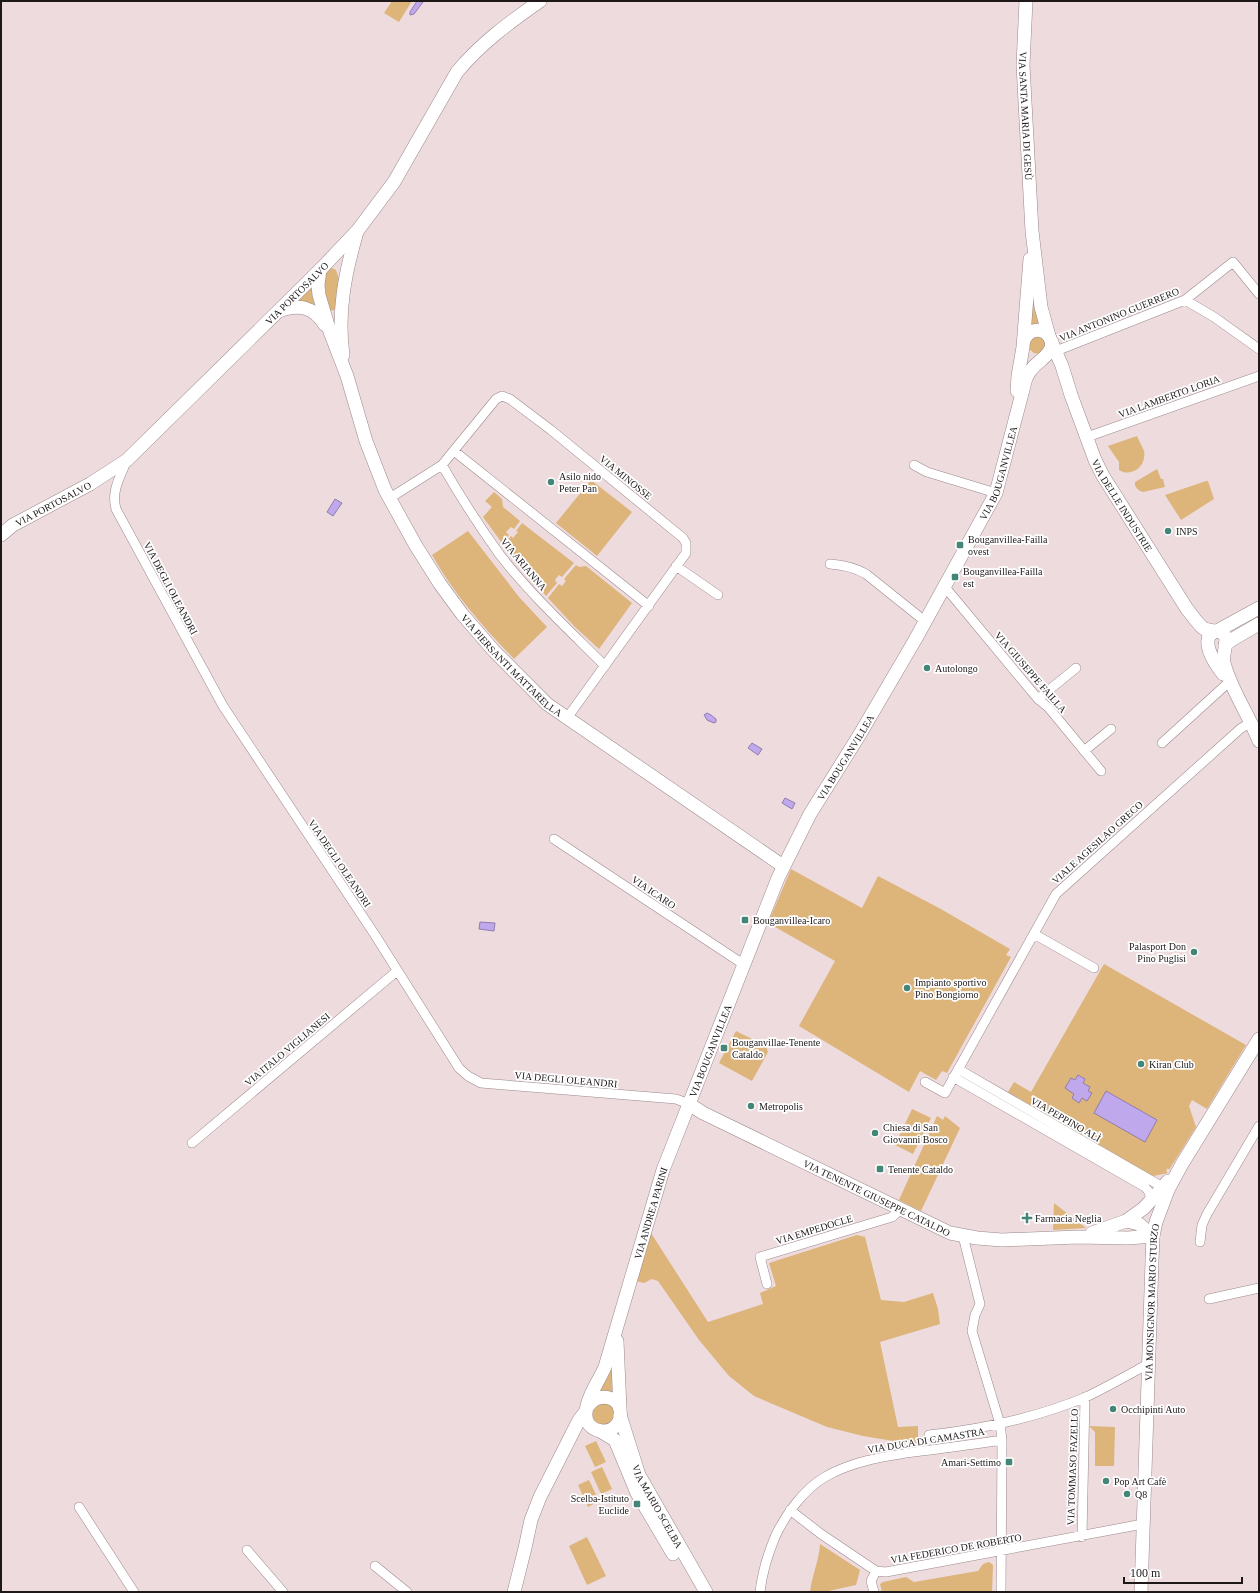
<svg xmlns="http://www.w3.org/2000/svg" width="1260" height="1593" viewBox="0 0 1260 1593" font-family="Georgia,serif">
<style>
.green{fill:#ddb47a}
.water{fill:#c0a8ed;stroke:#8f7dad}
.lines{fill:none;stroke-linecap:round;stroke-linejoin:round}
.street-casing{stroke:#9b898b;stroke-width:10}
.secondary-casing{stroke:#9b898b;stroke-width:14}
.street{stroke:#fff;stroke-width:9}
.secondary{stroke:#fff;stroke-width:13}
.poi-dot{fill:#438576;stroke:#fff;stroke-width:1.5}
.labels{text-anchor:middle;stroke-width:3.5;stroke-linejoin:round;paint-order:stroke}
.street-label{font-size:10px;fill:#1e1819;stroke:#fff}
.poi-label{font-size:10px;fill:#1e1819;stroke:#fff;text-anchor:start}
</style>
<rect width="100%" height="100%" fill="#eedbde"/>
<path class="green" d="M392,1H412L399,22L384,13Z
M332,268L336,270L340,282L337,309L330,311L327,309L323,272Z
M312,284L321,313L294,304Z
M1034,296L1041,325L1034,324L1030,326L1033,297Z
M1036,334L1048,343L1040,354L1034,353L1029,349V340Z
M1137,436C1139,441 1142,446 1144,451C1147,466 1132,478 1119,470V462L1108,446Z
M1157,469L1161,479H1163L1165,487L1143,492C1138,491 1134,486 1135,482Z
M591,480L632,512L597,556L556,523Z
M1206,481H1208L1214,499L1181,520L1165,495Z
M494,492L502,499L503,507L520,521L514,529L511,527L506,532L509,535L502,543L483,517L492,507L485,501Z
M522,523L574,563L562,577L559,575L555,580L557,583L546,596L504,545L511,536L513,538L518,532L516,531Z
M468,531L519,597L547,627L514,659C483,627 454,594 432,555Z
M576,565L579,567L586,566L632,603L599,649L575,627L548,598L559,584L562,586L566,581L564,579Z
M791,869L862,908L878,876L939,908L1010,949L1006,955L1011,957L947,1073L942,1071L936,1080L920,1071L909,1092L799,1026L835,961L768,923Z
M1104,964L1246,1045L1207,1109L1192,1100L1189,1106L1196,1127L1169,1170L1168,1168L1166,1171L1168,1173L1153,1176L1008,1092L1014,1082L1031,1092Z
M736,1031L766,1046L768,1052L752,1081L719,1063Z
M912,1109L931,1118L913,1154L895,1145Z
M937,1116L943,1120L945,1116L960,1128L921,1211L899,1200Z
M1054,1203L1086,1228L1053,1230Z
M651,1233L708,1322L763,1304L760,1293L776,1286L769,1263L857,1235L865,1237L881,1300L904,1302L933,1293L938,1309L940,1324L880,1342L898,1427L918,1426V1445L863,1436L827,1427L754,1396L729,1376L699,1340L658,1281L652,1279L644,1283L636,1281Z
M611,1366H613L614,1396L599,1393Z
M601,1401L613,1406L616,1418L607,1427L592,1421L591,1408Z
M1089,1426L1115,1427L1114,1466H1095V1432Z
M596,1441L606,1462L595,1467L585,1446Z
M602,1467L612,1489L601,1494L591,1472Z
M589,1480L599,1501L588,1507L578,1485Z
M587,1537L606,1576L587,1585L569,1546Z
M820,1544L860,1570L856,1585L824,1592H810C812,1575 819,1561 820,1544Z
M989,1562L993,1565L992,1592H882L880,1584L883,1582L906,1577L914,1582L978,1571L983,1564Z"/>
<path class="water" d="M417,1L423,2L414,14L410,15V12Z
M335,499L342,503L333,516L327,512Z
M707,713L711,715L716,719V722L714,723L707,720L704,715Z
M752,743L762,749L758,755L748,748Z
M785,798L795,803L792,809L782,803Z
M480,922L495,923L494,931L479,929Z
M1078,1075L1085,1079L1083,1083L1090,1087L1088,1091L1092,1093L1087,1101L1082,1098L1079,1103L1072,1098L1074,1094L1065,1088L1071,1078L1075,1080Z
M1106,1091L1157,1120L1145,1142L1094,1113Z"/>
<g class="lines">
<defs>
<path id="street" d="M1185,300L1214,317L1259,349
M1056,351L1185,300L1233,262L1259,294
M1087,437L1259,376
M454,451L649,606
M127,460C120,477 111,491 116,509L223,706L375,935L459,1068L468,1076L481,1083L676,1099L689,1104
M442,465C460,496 479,526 500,555C531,595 569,630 605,666
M914,465L927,472L996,493
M390,498L442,465L496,399L502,396L510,399L551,430L683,538L686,543V553L567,718
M830,564C843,565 854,567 866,574L926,622
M676,566L718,595
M945,587L1038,699L1048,707L1101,771
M1038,699L1076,668
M1162,743L1229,682
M1084,751L1111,729
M554,839L743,964
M1034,934L1094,968
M958,1069L1166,1189
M953,1077L1145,1187L1149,1192L1151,1200
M925,1082L945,1093L1056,894L1240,729L1251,722
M192,1143L397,971
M963,1236L980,1304L975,1315L972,1331L1000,1424L1002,1440L1001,1592
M1200,1242L1202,1225L1207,1214L1259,1126
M767,1284L760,1257L892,1217L900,1210
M1209,1299L1259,1288
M929,1435C983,1429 1036,1418 1086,1397C1107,1387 1128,1375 1148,1364
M79,1507L134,1592
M790,1510L821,1534L876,1571L886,1572L1143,1524
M1082,1537L1085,1397
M247,1550L283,1592
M375,1566L407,1592
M760,1592C762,1573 768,1554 775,1537C785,1515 804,1489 825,1477C854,1460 888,1456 921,1451C948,1448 975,1444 1002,1440
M874,1592L871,1581L876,1571"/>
<g id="secondary">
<path id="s1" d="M1026,1L1023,65L1032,231L1041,307L1049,336L1062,366L1071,395L1095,460L1103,476L1187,609C1192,615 1197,623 1203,628C1209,632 1221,629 1225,636C1228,642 1222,655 1224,663C1231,690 1249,715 1259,741"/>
<path id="s2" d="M320,270L318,285L319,295L330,332L347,376L366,441L385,490L416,546L440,584L462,614L494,651L547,704L783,866"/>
<path d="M279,311C299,304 313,306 325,325"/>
<path d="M1024,340C1029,329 1041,327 1049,336"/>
<path d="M343,355C337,313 345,273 357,232"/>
<path d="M1017,391L1018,376L1023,347L1030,259"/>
<path id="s3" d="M1,535L13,525L90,484L127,460L320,270L358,230L394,182L457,72C481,43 510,22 540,1"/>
<path d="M1217,631L1259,608"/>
<path d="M1214,632L1209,636C1204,647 1216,665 1223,674"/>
<path d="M1225,645L1233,639L1259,624"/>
<path id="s4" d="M689,1104L703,1113L950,1233L977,1238L1002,1240L1078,1237L1128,1238L1153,1236"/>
<path d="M1126,1221L1144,1208L1168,1181"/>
<path d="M1092,1233L1126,1221L1139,1224L1153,1236"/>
<path d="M617,1341L620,1409"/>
<path id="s5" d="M588,1406C599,1390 624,1397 620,1418C616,1438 583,1434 586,1412C587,1397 599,1381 605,1367L663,1170L778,878L810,814L860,734L915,640L996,493L1026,378C1028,375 1029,372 1031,370C1038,360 1052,356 1052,342"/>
<path id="s6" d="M620,1415L639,1475L706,1592"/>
<path d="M600,1431L615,1440L637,1493L673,1554"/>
<path d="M514,1592L525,1548L531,1520L540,1497L579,1420L586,1411"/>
<path id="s7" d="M1141,1592L1152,1261L1153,1236L1156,1222L1168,1190L1182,1164L1259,1039"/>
</g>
</defs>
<use href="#street" class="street-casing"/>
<use href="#secondary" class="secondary-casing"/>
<use href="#street" class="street"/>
<use href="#secondary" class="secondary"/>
</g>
<g class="poi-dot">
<circle cx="551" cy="482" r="4"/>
<circle cx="1168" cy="531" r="4"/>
<rect x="956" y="541" width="8" height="8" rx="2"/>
<rect x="951" y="573" width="8" height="8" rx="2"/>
<circle cx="927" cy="668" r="4"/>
<rect x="741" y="916" width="8" height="8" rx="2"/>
<circle cx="1194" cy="952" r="4"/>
<circle cx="907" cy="988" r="4"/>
<rect x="720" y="1044" width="8" height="8" rx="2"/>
<circle cx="1141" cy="1064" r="4"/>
<circle cx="751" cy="1106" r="4"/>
<circle cx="875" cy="1133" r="4"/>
<rect x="876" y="1165" width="8" height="8" rx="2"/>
<path d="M1025 1212h4v4h4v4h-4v4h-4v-4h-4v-4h4z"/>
<circle cx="1113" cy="1409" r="4"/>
<rect x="1005" y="1458" width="8" height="8" rx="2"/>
<circle cx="1106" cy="1481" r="4"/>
<circle cx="1127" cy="1494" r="4"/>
<rect x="633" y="1500" width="8" height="8" rx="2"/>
</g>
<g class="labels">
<g class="street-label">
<text dy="4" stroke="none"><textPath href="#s1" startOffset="115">VIA SANTA MARIA DI GESÙ</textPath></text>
<text dy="4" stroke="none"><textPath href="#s3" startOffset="385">VIA PORTOSALVO</textPath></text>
<text transform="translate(1119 314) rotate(-22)" y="4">VIA ANTONINO GUERRERO</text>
<text transform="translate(1169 396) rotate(-20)" y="4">VIA LAMBERTO LORIA</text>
<text dy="4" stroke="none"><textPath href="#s5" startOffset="1132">VIA BOUGANVILLEA</textPath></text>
<text transform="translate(626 477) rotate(39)" y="4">VIA MINOSSE</text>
<text dy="4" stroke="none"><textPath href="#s3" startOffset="61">VIA PORTOSALVO</textPath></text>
<text dy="4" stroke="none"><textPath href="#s1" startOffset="522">VIA DELLE INDUSTRIE</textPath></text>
<text transform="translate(524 564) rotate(50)" y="4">VIA ARIANNA</text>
<text transform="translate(171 588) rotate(62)" y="4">VIA DEGLI OLEANDRI</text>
<text dy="4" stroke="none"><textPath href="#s2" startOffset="449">VIA PIERSANTI MATTARELLA</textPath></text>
<text transform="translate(1031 672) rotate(49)" y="4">VIA GIUSEPPE FAILLA</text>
<text dy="4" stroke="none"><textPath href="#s5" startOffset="808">VIA BOUGANVILLEA</textPath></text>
<text transform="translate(1097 842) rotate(-42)" y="4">VIALE AGESILAO GRECO</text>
<text transform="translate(340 863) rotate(56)" y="4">VIA DEGLI OLEANDRI</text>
<text transform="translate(654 892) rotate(34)" y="4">VIA ICARO</text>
<text transform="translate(287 1049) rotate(-40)" y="4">VIA ITALO VIGLIANESI</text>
<text dy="4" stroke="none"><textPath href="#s5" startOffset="484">VIA BOUGANVILLEA</textPath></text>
<text transform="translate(566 1079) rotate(5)" y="4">VIA DEGLI OLEANDRI</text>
<text transform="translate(1066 1119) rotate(30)" y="4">VIA PEPPINO ALÌ</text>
<text dy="4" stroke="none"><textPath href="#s4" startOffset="210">VIA TENENTE GIUSEPPE CATALDO</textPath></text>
<text dy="4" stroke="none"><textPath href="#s5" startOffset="311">VIA ANDREA PARINI</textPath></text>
<text transform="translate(814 1229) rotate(-17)" y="4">VIA EMPEDOCLE</text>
<text dy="4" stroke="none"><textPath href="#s7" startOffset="290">VIA MONSIGNOR MARIO STURZO</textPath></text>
<text transform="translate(926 1440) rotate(-9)" y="4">VIA DUCA DI CAMASTRA</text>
<text transform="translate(1072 1467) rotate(-88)" y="4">VIA TOMMASO FAZELLO</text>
<text dy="4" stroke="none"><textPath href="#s6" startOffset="99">VIA MARIO SCELBA</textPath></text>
<text transform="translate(956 1548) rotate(-10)" y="4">VIA FEDERICO DE ROBERTO</text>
</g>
<g class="poi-label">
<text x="559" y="480">Asilo nido<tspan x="559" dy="12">Peter Pan</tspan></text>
<text x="1176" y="535">INPS</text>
<text x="968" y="543">Bouganvillea-Failla<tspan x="968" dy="12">ovest</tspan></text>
<text x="963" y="575">Bouganvillea-Failla<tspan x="963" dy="12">est</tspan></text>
<text x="935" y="672">Autolongo</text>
<text x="753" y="924">Bouganvillea-Icaro</text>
<text x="1186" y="950" text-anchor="end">Palasport Don<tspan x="1186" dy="12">Pino Puglisi</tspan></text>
<text x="915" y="986">Impianto sportivo<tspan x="915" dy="12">Pino Bongiorno</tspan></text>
<text x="732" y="1046">Bouganvillae-Tenente<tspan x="732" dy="12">Cataldo</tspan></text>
<text x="1149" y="1068">Kiran Club</text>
<text x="759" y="1110">Metropolis</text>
<text x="883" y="1131">Chiesa di San<tspan x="883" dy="12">Giovanni Bosco</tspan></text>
<text x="888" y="1173">Tenente Cataldo</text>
<text x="1035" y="1222">Farmacia Neglia</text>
<text x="1121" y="1413">Occhipinti Auto</text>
<text x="1001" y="1466" text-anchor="end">Amari-Settimo</text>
<text x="1114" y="1485">Pop Art Cafè</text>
<text x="1135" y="1498">Q8</text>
<text x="629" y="1502" text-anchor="end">Scelba-Istituto<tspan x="629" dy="12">Euclide</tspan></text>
</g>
</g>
<rect width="1260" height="1593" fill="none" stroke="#1e1819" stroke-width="4"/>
<path d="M1124 1577v6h118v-6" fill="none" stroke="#1e1819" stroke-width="2"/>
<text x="1130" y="1577" font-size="12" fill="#1e1819" stroke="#ffffff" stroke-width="3" paint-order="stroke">100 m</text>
</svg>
